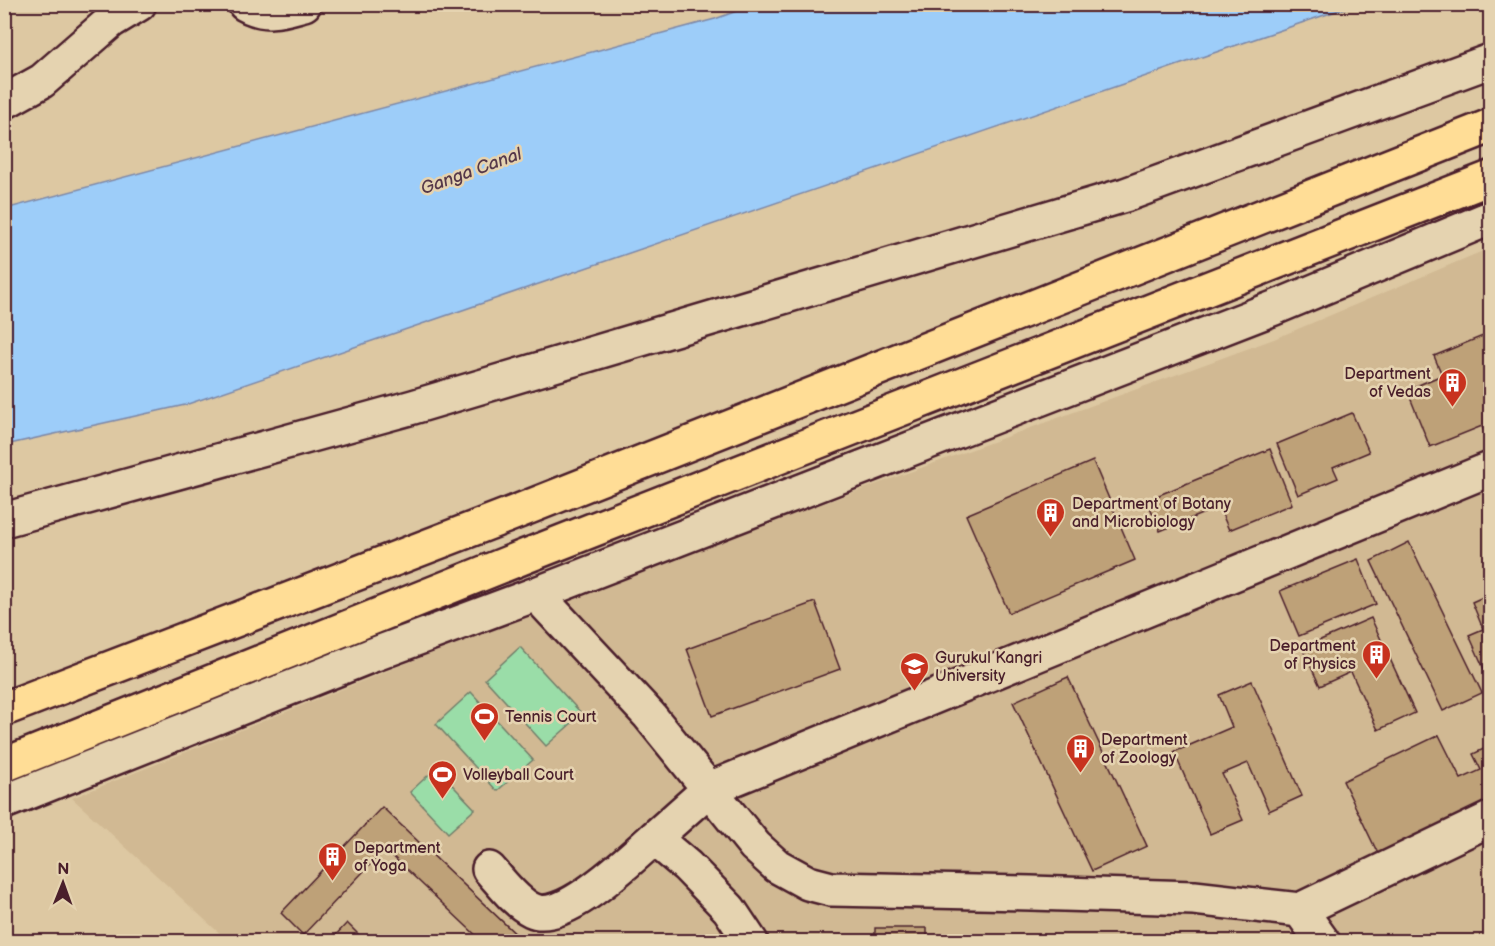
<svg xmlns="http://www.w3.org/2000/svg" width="1495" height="946" viewBox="0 0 1495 946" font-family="'Balsamiq Sans',sans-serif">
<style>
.built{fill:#d1b993}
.green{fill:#9adda8;stroke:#727e6a;stroke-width:1.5}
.water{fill:#9dcdf9;stroke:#7c87a7;stroke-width:1.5}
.building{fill:#bea178;stroke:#4a1f2b;stroke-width:1.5}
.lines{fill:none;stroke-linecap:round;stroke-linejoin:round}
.minor-casing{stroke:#4a1f2b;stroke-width:38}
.highway-casing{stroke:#4a1f2b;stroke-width:38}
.minor{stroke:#e5d3b0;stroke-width:33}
.highway{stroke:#ffdd96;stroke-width:33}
.labels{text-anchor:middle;stroke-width:5;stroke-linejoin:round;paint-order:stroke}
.poi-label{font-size:16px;fill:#4a1f2b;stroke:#e5d3b0;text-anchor:start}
.water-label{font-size:18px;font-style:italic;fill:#56394a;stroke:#e5d3b0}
</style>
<rect width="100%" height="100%" fill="#ddc8a2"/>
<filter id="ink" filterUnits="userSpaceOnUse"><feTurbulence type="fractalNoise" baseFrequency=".0167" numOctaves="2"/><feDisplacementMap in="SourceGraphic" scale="12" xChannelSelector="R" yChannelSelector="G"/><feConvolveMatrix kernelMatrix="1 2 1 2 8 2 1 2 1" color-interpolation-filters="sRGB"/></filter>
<g filter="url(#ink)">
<path class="built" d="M1490,248V941H228L72,798L603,584L1274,339Z"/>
<path class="green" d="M520,647L582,714L546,746L485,679Z
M471,692L533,760L497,791L436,724Z
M436,768L475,809L448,833L410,792Z"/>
<path class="water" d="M756,4L1354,5L185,405L5,445V209L715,19Z"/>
<path class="building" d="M1490,333V439L1487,440L1482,426L1430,447L1407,390L1442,375L1434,356Z
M1352,413L1369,452L1333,467L1338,478L1298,495L1277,444Z
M1270,449L1292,504L1229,530L1219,507L1160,531L1147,500Z
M1093,461L1135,560L1009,613L966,515Z
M1409,542L1482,693L1443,711L1371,561Z
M1358,559L1376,604L1299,636L1280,591Z
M1490,594V677L1488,678L1469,635L1483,629L1472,602Z
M815,602L840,669L712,716L687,649Z
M1371,618L1415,713L1378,730L1351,672L1320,686L1302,648Z
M1068,677L1147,846L1092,871L1013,702Z
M1252,681L1302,796L1269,811L1248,763L1222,774L1243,820L1210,834L1174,752L1232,727L1219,695Z
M1439,735L1461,779L1481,770L1473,754L1490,746V810L1382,862L1343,781Z
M382,807L524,942H483L385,849L303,935L281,913Z
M347,923L366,942H329Z
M875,928H927V942H875Z"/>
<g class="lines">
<defs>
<path id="minor" d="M245,4C266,16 282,10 304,4
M4,102L42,81L111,21L139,4
M4,520L413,407L1125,195L1490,61
M536,594L649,715L755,846L777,866L808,883L831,889L1031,893L1194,898L1300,910L1323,942
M4,802L370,656L536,594L1274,308L1490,218
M654,838L709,789L1490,469
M489,869C501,882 515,902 532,910C563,925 631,858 654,838L687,866L729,909L751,942
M1300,910L1490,819"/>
<path id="highway" d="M4,709L506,516L1490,126
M4,765L526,556L1490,178"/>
</defs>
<use href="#minor" class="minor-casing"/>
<use href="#highway" class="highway-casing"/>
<use href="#minor" class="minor"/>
<use href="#highway" class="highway"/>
</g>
</g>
<defs>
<symbol id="building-pin" viewBox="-11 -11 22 30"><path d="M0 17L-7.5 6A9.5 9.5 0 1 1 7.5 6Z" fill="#c8321e" stroke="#e5d3b0"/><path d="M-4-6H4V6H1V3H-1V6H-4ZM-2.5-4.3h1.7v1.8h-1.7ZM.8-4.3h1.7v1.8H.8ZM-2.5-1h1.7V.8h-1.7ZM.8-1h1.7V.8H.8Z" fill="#fff"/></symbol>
<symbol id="university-pin" viewBox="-11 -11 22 30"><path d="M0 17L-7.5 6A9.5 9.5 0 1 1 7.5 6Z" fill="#c8321e" stroke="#e5d3b0"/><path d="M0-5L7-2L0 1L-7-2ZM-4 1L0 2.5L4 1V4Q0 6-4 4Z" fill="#fff"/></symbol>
<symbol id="stadium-pin" viewBox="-11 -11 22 30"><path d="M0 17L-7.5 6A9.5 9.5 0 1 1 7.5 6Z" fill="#c8321e" stroke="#e5d3b0"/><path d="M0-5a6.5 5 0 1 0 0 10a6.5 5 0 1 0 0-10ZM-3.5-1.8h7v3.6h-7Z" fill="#fff"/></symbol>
</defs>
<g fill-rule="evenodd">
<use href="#building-pin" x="1436" y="366" width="33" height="45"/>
<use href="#building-pin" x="1034" y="496" width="33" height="45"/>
<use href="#building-pin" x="1360" y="638" width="33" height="45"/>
<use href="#university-pin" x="898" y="650" width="33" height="45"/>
<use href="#stadium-pin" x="468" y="700" width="33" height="45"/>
<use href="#building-pin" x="1064" y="732" width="33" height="45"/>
<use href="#stadium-pin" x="426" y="758" width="33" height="45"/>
<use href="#building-pin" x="316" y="840" width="33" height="45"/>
</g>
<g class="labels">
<g class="poi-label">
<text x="1431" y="379" text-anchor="end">Department<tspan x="1431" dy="18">of Vedas</tspan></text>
<text x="1072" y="509">Department of Botany<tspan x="1072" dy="18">and Microbiology</tspan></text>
<text x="1356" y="651" text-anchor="end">Department<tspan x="1356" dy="18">of Physics</tspan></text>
<text x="935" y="663">Gurukul Kangri<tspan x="935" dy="18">University</tspan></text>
<text x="505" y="722">Tennis Court</text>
<text x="1101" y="745">Department<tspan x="1101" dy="18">of Zoology</tspan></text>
<text x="463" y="780">Volleyball Court</text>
<text x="354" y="853">Department<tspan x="354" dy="18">of Yoga</tspan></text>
</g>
<g class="water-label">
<text transform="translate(471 171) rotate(-20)" y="6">Ganga Canal</text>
</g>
</g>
<rect width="1495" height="946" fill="none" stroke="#e5d3b0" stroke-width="24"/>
<rect x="12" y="12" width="1471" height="922" fill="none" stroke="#4a1f2b" stroke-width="2" filter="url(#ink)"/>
<g transform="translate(63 883) rotate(1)" stroke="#e5d3b0" stroke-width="4.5" paint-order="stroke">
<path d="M0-4.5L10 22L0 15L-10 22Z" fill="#4a1f2b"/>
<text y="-9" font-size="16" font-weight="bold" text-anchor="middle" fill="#4a1f2b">N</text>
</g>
</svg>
